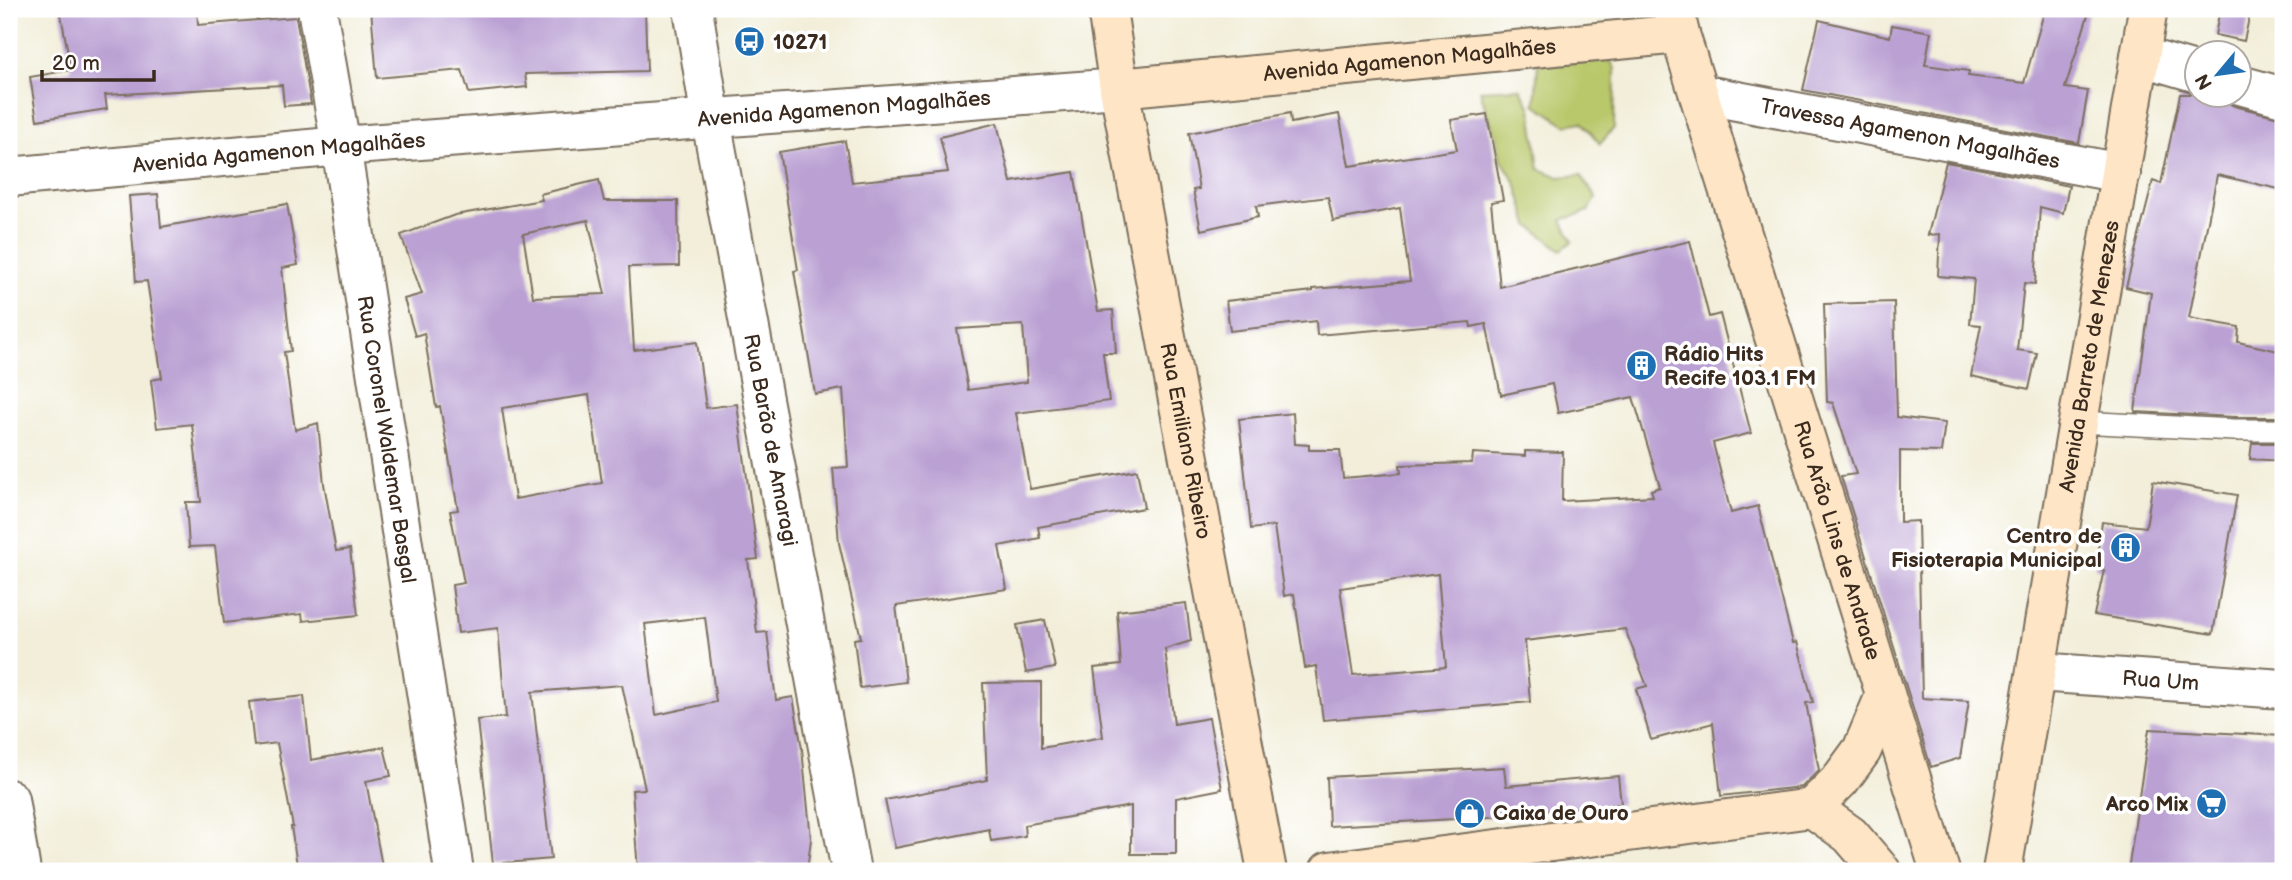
<svg xmlns="http://www.w3.org/2000/svg" width="2292" height="880" viewBox="0 0 2292 880" font-family="'Balsamiq Sans',sans-serif">
<style>
.green{fill:#b9c86a;stroke:#7a7944;stroke-width:2}
.building{fill:#baa0d3;fill-rule:evenodd}
.lines{fill:none;stroke-linecap:round;stroke-linejoin:round}
.service-casing{stroke:#7b6f5f;stroke-width:24}
.minor-casing{stroke:#7b6f5f;stroke-width:42}
.secondary-casing{stroke:#7b6f5f;stroke-width:42}
.service{stroke:#fff;stroke-width:21}
.minor{stroke:#fff;stroke-width:38}
.secondary{stroke:#fde5c5;stroke-width:38}
.labels{text-anchor:middle;stroke-width:7;stroke-linejoin:round;paint-order:stroke}
.poi-label{font-size:21px;font-weight:bold;fill:#3b2a1e;stroke:#fff;text-anchor:start}
.street-label{font-size:21px;fill:#3b2a1e;stroke:#fff}
</style>
<rect width="100%" height="100%" fill="#fff"/>
<filter id="ink" filterUnits="userSpaceOnUse"><feTurbulence type="fractalNoise" baseFrequency=".0143" numOctaves="2"/><feDisplacementMap in="SourceGraphic" scale="14" xChannelSelector="R" yChannelSelector="G"/><feConvolveMatrix kernelMatrix="1 2 1 2 8 2 1 2 1" color-interpolation-filters="sRGB"/></filter>
<filter id="wash" filterUnits="userSpaceOnUse"><feTurbulence type="fractalNoise" baseFrequency=".00686" numOctaves="4" result="noise"/><feDisplacementMap in="SourceGraphic" scale="28" xChannelSelector="R" yChannelSelector="G"/><feGaussianBlur stdDeviation="1.57" result="paint"/><feColorMatrix in="noise" values="0 0 0 0 0 0 0 0 0 0 0 0 0 0 0 0 0 1.4 0 .05"/><feComposite in="paint" operator="in"/></filter>
<g filter="url(#wash)">
<rect width="100%" height="100%" fill="#f2eed9"/>
<path class="green" d="M1604,49L1615,69L1614,128L1600,144L1582,122L1566,125L1535,104L1538,63Z
M1520,88L1531,108L1539,169L1560,177L1581,175L1596,198L1589,211L1562,220L1573,241L1561,250L1529,225L1516,183L1500,157L1497,136L1487,114L1480,90Z"/>
<g id="blocks">
<path class="building" d="M60,9H197L198,25L296,17L311,104L284,106L282,85L105,95L107,109L37,120L30,77L71,70Z
M371,9H645L647,71L525,74L527,87L469,93L462,70L377,78Z
M2045,9H2090L2065,88L2088,91L2079,143L1803,90L1819,20L1890,37L1892,25L1931,32L1925,65L1969,71L1968,76L2024,83Z
M2220,9H2251L2244,41L2215,35Z
M2180,94H2221L2225,101L2234,106L2283,118V190L2217,175L2189,318L2239,327L2238,342L2283,352V417H2234L2135,412L2151,293L2126,287L2153,181L2161,184Z
M1290,113L1291,123L1339,114L1349,166L1457,150L1451,120L1487,114L1503,200L1491,202L1500,287L1690,241L1709,317L1720,314L1751,433L1713,443L1731,513L1758,506L1793,643L1797,642L1813,702L1806,703L1819,770L1802,787L1721,796L1713,723L1651,740L1636,689L1647,686L1625,629L1525,641L1530,702L1323,720L1316,666L1305,668L1294,594L1284,596L1274,526L1251,529L1239,419L1293,413L1295,444L1309,445V450H1340L1343,478L1401,473L1400,465L1472,463L1473,453L1525,456V451L1563,452L1562,501L1653,496L1651,490L1660,487L1633,397L1558,413L1552,384L1501,395L1486,324L1471,327L1470,322L1317,335L1316,321L1230,331L1226,301L1313,291V289L1410,281L1400,208L1333,221L1328,197L1256,206L1258,217L1201,230L1193,190L1199,189L1189,133ZM1438,574L1446,667L1353,675L1340,588Z
M997,123L1011,182L1074,172L1098,311L1113,310L1116,353H1103L1109,401L1016,413L1030,489L1137,470L1144,508L1038,527L1040,538L999,546L1007,589L896,606L906,682L860,688L854,639L861,638L839,543L833,468L848,467L843,389L815,394L794,271L798,270L779,152L845,141L852,182L948,172L940,137ZM1023,325L1027,382L968,390L957,329Z
M1946,162L2069,186L2063,213L2040,207L2035,284L2024,283L2017,350L2037,353L2029,389L1971,376L1981,325L1970,324L1974,279L1938,276L1940,234L1928,235Z
M599,180L604,201H678L679,266L629,267L634,350L697,342L706,408L737,404L758,559L748,560L757,633L767,632L776,700L793,697L802,749L811,839L807,871L757,865L758,871H638L632,790L645,789L622,685L532,692L551,859L493,864L477,720L506,717L498,628L458,633L452,585L464,583L450,511L458,510L440,406L436,407L424,333L415,336L404,299L422,294L401,235L455,215L542,200L540,194ZM588,220L605,294L533,297L523,234ZM589,395L602,483L515,499L502,408ZM705,617L716,702L656,715L645,624Z
M158,194L161,227L287,204L298,265L282,268L291,351L284,352L295,430L318,423L324,484L336,551L350,549L358,615L303,621L302,614L224,623L215,546L189,547L186,502H201L192,424L157,428L151,380L162,378L147,281L136,282L129,196Z
M1894,302L1897,417L1945,423L1941,452L1900,451V522L1918,521L1922,698L1969,701L1960,758L1931,767L1841,476L1856,474L1833,403L1827,402L1824,304Z
M2252,443H2283V461L2250,459Z
M2153,481L2237,495L2213,634L2094,615L2104,570L2095,568L2102,522L2146,527Z
M1186,603L1191,641L1165,649L1174,724L1209,718L1222,789L1176,798V854H1131V806L1024,825L1025,836L991,841L989,829L895,848L885,800L987,780L983,683L1041,682V748L1103,737L1094,668L1121,665L1117,611Z
M1045,620L1055,668L1026,673L1017,625Z
M304,696L311,760L384,747L391,776L366,781L383,871H298L291,827H293L277,743L254,746L249,702Z
M2149,729L2283,736V871H2128Z
M1504,767L1506,786L1618,776L1621,804L1507,814L1508,816L1329,826L1327,777Z"/>
</g>
</g>
<g filter="url(#ink)">
<use href="#blocks" fill-opacity="0" stroke="#7b6f5f" stroke-width="2"/>
<g class="lines">
<defs>
<path id="service" d="M2079,422L2234,430H2283"/>
<g id="minor">
<path id="s1" d="M317,9L341,146L454,871"/>
<path id="s2" d="M693,9L711,120L851,871"/>
<path d="M2140,56L2198,73"/>
<path d="M2240,85L2283,97"/>
<path id="s3" d="M1700,94L2121,173"/>
<path id="s4" d="M9,177L341,146L1119,88"/>
<path id="s5" d="M2037,672L2283,689"/>
<path d="M9,799L21,871"/>
</g>
<g id="secondary">
<path id="s6" d="M1107,9L1119,88L1267,871"/>
<path id="s7" d="M1674,9L1680,34L1940,871"/>
<path id="s8" d="M1119,88L1680,34"/>
<path d="M1812,808L1850,835L1881,871"/>
<path d="M1329,871L1812,808L1840,780L1862,750L1885,695"/>
<path id="s9" d="M2002,871L2148,9"/>
</g>
</defs>
<use href="#service" class="service-casing"/>
<use href="#minor" class="minor-casing"/>
<use href="#secondary" class="secondary-casing"/>
<use href="#service" class="service"/>
<use href="#minor" class="minor"/>
<use href="#secondary" class="secondary"/>
</g>
</g>
<defs>
<symbol id="bus-disc" viewBox="-11 -11 22 22"><circle r="9.5" fill="#1f6fb2" stroke="#fff"/><path d="M-5-6H5V4H4V6H2V4H-2V6H-4V4H-5ZM-3.5-4V0h7V-4ZM-3.5 1.2v1.5H-2V1.2ZM2 1.2v1.5H3.5V1.2Z" fill="#fff"/></symbol>
<symbol id="building-disc" viewBox="-11 -11 22 22"><circle r="9.5" fill="#1f6fb2" stroke="#fff"/><path d="M-4-6H4V6H1V3H-1V6H-4ZM-2.5-4.3h1.7v1.8h-1.7ZM.8-4.3h1.7v1.8H.8ZM-2.5-1h1.7V.8h-1.7ZM.8-1h1.7V.8H.8Z" fill="#fff"/></symbol>
<symbol id="supermarket-disc" viewBox="-11 -11 22 22"><circle r="9.5" fill="#1f6fb2" stroke="#fff"/><path d="M-6-5.5h2.5l.6 2H6L4.5 2H-2.5L-4.4-4H-6ZM-1.5 3.2a1.3 1.3 0 1 0 .1 0ZM3 3.2a1.3 1.3 0 1 0 .1 0Z" fill="#fff"/></symbol>
<symbol id="shop-disc" viewBox="-11 -11 22 22"><circle r="9.5" fill="#1f6fb2" stroke="#fff"/><path d="M-5-2.5h2.3a2.7 3.5 0 0 1 5.4 0H5L5.5 6h-11ZM-1.5-2.5h3a1.5 2.3 0 0 0-3 0Z" fill="#fff"/></symbol>
</defs>
<g fill-rule="evenodd">
<use href="#bus-disc" x="732" y="24" width="35" height="35"/>
<use href="#building-disc" x="1624" y="348" width="35" height="35"/>
<use href="#building-disc" x="2108" y="530" width="35" height="35"/>
<use href="#supermarket-disc" x="2194" y="786" width="35" height="35"/>
<use href="#shop-disc" x="1452" y="796" width="35" height="35"/>
</g>
<g class="labels">
<g class="poi-label">
<text x="773" y="49">10271</text>
<text x="1664" y="361">Rádio Hits<tspan x="1664" dy="24">Recife 103.1 FM</tspan></text>
<text x="2102" y="543" text-anchor="end">Centro de<tspan x="2102" dy="24">Fisioterapia Municipal</tspan></text>
<text x="2188" y="811" text-anchor="end">Arco Mix</text>
<text x="1493" y="820">Caixa de Ouro</text>
</g>
<g class="street-label">
<text dy="7" stroke="none"><textPath href="#s8" startOffset="292">Avenida Agamenon Magalhães</textPath></text>
<text dy="7" stroke="none"><textPath href="#s4" startOffset="838">Avenida Agamenon Magalhães</textPath></text>
<text dy="7" stroke="none"><textPath href="#s3" startOffset="214">Travessa Agamenon Magalhães</textPath></text>
<text dy="7" stroke="none"><textPath href="#s4" startOffset="271">Avenida Agamenon Magalhães</textPath></text>
<text dy="7" stroke="none"><textPath href="#s9" startOffset="522">Avenida Barreto de Menezes</textPath></text>
<text dy="7" stroke="none"><textPath href="#s1" startOffset="436">Rua Coronel Waldemar Basgal</textPath></text>
<text dy="7" stroke="none"><textPath href="#s2" startOffset="438">Rua Barão de Amaragi</textPath></text>
<text dy="7" stroke="none"><textPath href="#s6" startOffset="439">Rua Emiliano Ribeiro</textPath></text>
<text dy="7" stroke="none"><textPath href="#s7" startOffset="556">Rua Arão Lins de Andrade</textPath></text>
<text dy="7" stroke="none"><textPath href="#s5" startOffset="124">Rua Um</textPath></text>
</g>
</g>
<rect width="2292" height="880" fill="none" stroke="#fff" stroke-width="35"/>
<g transform="translate(2218 74) rotate(241)"><circle r="33" fill="#ffffff" stroke="#b1aaa5" stroke-width="2"/>
<path d="M0-5L12 26L0 18L-12 26Z" fill="#1f6fb2"/>
<text y="-10" font-size="19" font-weight="bold" text-anchor="middle" fill="#3b2a1e">N</text>
</g>
<path d="M42 70v10h112v-10" fill="none" stroke="#3b2a1e" stroke-width="3.5"/>
<text x="52" y="70" font-size="21" fill="#3b2a1e" stroke="#ffffff" stroke-width="5" paint-order="stroke">20 m</text>
</svg>
